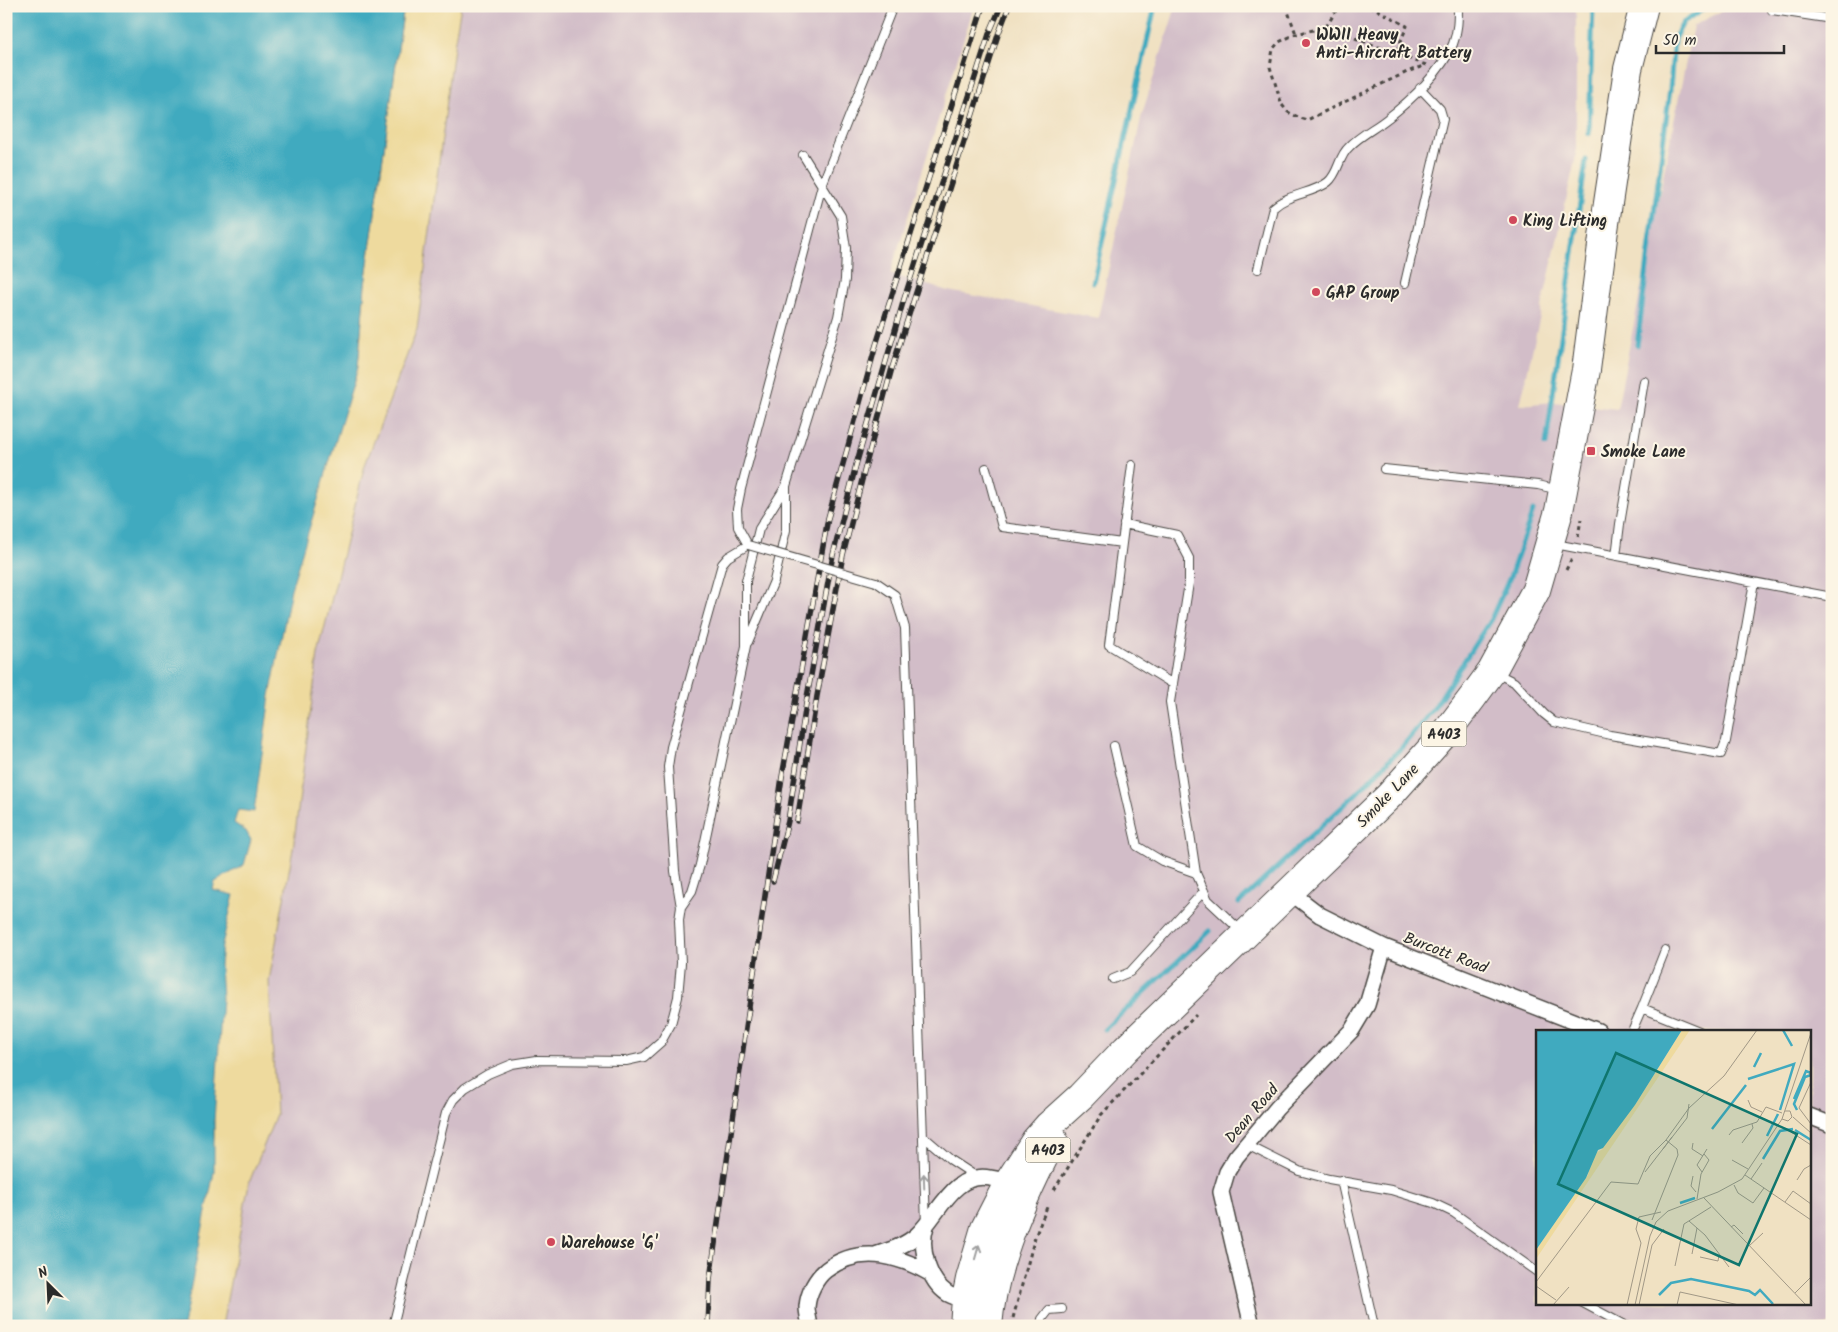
<svg xmlns="http://www.w3.org/2000/svg" width="1838" height="1332" viewBox="0 0 1838 1332" font-family="Kalam,sans-serif">
<style>
.industrial{fill:#d2bdc8;fill-rule:evenodd}
.sand{fill:#eeda9e;stroke:#8c8264}
.water{fill:#40aabf;stroke:#366a75}
.lines{fill:none;stroke-linecap:round;stroke-linejoin:round}
.stream{stroke:#40aabf;stroke-width:5}
.lane-casing{stroke:#494642;stroke-width:10}
.street-casing{stroke:#494642;stroke-width:18}
.highway-casing{stroke:#494642;stroke-width:30}
.path{stroke:#494642;stroke-width:3;stroke-dasharray:4 4;stroke-linecap:butt}
.lane{stroke:#fff;stroke-width:8}
.street{stroke:#fff;stroke-width:15}
.highway{stroke:#fff;stroke-width:28}
.rail-casing{stroke:#2b2b2b;stroke-width:5.5}
.rail{stroke:#fcf5e5;stroke-width:4;stroke-dasharray:11;stroke-linecap:butt}
.lane-bridge-casing{stroke:#494642;stroke-width:10;stroke-linecap:butt}
.lane-bridge{stroke:#fff;stroke-width:8}
.oneway{stroke:#a0a0a0}
.poi-dot{fill:#d1495b;stroke:#fcf5e5;stroke-width:2}
.labels{text-anchor:middle;stroke-width:4;stroke-linejoin:round;paint-order:stroke}
.shield{fill:#fcf5e5;stroke:#6a6863;stroke-width:1}
.shield-label{font-size:15px;font-weight:bold;fill:#2b2b2b}
.poi-label{font-size:16px;font-weight:bold;fill:#2b2b2b;stroke:#fcf5e5;text-anchor:start}
.street-label{font-size:16px;fill:#2b2b2b;stroke:#fcf5e5}
.inset-river{fill:none;stroke:#40aabf;stroke-width:2.5}
.inset-road{fill:none;stroke:#a19886;stroke-width:1}
.view{fill:#0f766e;fill-opacity:0.15;stroke:#0f766e;stroke-width:2.5}
.inset-edge{fill:none;stroke:#2b2b2b;stroke-width:2.5}
</style>
<rect width="100%" height="100%" fill="#fcf5e5"/>
<filter id="ink" filterUnits="userSpaceOnUse"><feTurbulence type="fractalNoise" baseFrequency=".02" numOctaves="2"/><feDisplacementMap in="SourceGraphic" scale="10" xChannelSelector="R" yChannelSelector="G"/><feConvolveMatrix kernelMatrix="1 2 1 2 8 2 1 2 1" color-interpolation-filters="sRGB"/></filter>
<filter id="wash" filterUnits="userSpaceOnUse"><feTurbulence type="fractalNoise" baseFrequency=".0096" numOctaves="4" result="noise"/><feDisplacementMap in="SourceGraphic" scale="20" xChannelSelector="R" yChannelSelector="G"/><feGaussianBlur stdDeviation="1.12" result="paint"/><feColorMatrix in="noise" values="0 0 0 0 0 0 0 0 0 0 0 0 0 0 0 0 0 1.4 0 .05"/><feComposite in="paint" operator="in"/></filter>
<g filter="url(#wash)">
<rect width="100%" height="100%" fill="#f0e1c2"/>
<path class="industrial" d="M404,6H974L890,274L948,291L1098,318L1142,114L1176,6H1576V156L1520,405L1553,402L1617,409L1693,26L1732,6H1798L1832,12V1326H184L216,1174L227,957L220,881L225,876ZM1537,1031H1809V1303H1537Z"/>
<path class="sand" d="M404,6H461L455,40L417,329L365,465L318,654L293,849L269,981L276,1115L249,1183L222,1326H156L214,1138V1121L175,954L228,847L226,728L354,382L358,367L365,285Z"/>
<path class="water" d="M6,6H404L365,285L358,367L291,589L270,696L254,812L238,810L234,823L246,831L251,840L244,865L215,882L213,890L234,895L222,945L220,966L222,998L214,1121V1172L183,1326H6Z"/>
<g class="lines">
<path class="stream" d="M1589,134L1593,6
M1093,283L1155,6
M1637,345L1670,89L1674,39L1683,23L1708,6
M1546,444L1586,160
M1239,903L1356,794L1402,747L1434,708L1491,619L1510,577L1533,511
M1105,1029L1210,931"/>
</g>
</g>
<g filter="url(#ink)">
<g class="lines">
<defs>
<path id="lane" d="M1772,10L1832,19
M1258,269L1273,208C1289,193 1313,194 1328,182C1339,173 1338,157 1349,147C1360,135 1376,128 1388,118C1411,100 1442,71 1453,44C1458,31 1458,19 1458,6
M1405,283L1443,119L1440,109L1420,88
M1132,465L1109,645L1173,684
M986,468L1002,527L1122,543
M1384,469L1538,485L1559,490
M1124,524L1177,535L1189,558V583L1170,702L1196,873L1208,900L1242,932
M1555,544L1832,597
M1616,556L1620,524L1644,381
M876,582L895,595L905,628L926,1224
M748,642L774,581L786,530V486
M1496,673L1514,682L1544,714L1554,722L1610,735L1721,754L1726,741L1754,582
M1114,746L1137,846L1162,861L1196,873
M681,907L692,891L700,865L746,646V581L759,529L786,486L838,317L845,280L846,248L841,216L803,155
M1113,979L1130,972L1204,891
M1642,1008L1665,950
M1632,1031L1642,1008L1699,1031
M923,1136L951,1160L977,1177
M1247,1145L1299,1171L1329,1179L1391,1190L1433,1203L1454,1213L1537,1272
M1341,1180L1374,1326
M1583,1303L1626,1326
M393,1326L446,1113L453,1100L465,1088L488,1074L512,1064L537,1060L626,1061L644,1057L661,1042L671,1024L678,997L681,963L679,920L681,907L675,871L668,767L671,747L722,564L728,557L748,545L738,527L737,509L741,489L822,185L893,6
M1041,1326L1042,1319L1049,1310L1062,1309"/>
<path id="street" d="M1290,892L1320,915L1384,947L1598,1031
M1809,1116L1832,1125
M926,1226C919,1248 928,1281 948,1294C955,1298 963,1299 971,1300
M875,1255C890,1250 905,1246 917,1235C939,1215 953,1171 990,1178C998,1179 1006,1181 1012,1187
M810,1326C809,1320 807,1313 807,1307C808,1293 816,1278 826,1270C859,1245 898,1255 931,1274
M1252,1326L1221,1192L1227,1172L1236,1157L1277,1108L1352,1030L1367,1005L1384,947"/>
<path id="highway" d="M964,1326L966,1299L970,1279L985,1228L1008,1183L1035,1141L1049,1125L1081,1096L1126,1049L1390,795L1448,730L1473,697L1492,671L1536,590L1559,511L1586,370L1604,230L1628,69L1644,6
M988,1326C993,1262 1024,1195 1053,1139"/>
</defs>
<use href="#lane" class="lane-casing"/>
<use href="#street" class="street-casing"/>
<use href="#highway" class="highway-casing"/>
<path class="path" d="M1286,6L1296,34
M1370,6L1407,26L1396,53
M1326,27L1339,6
M1426,65L1326,27L1296,34L1279,42L1273,49L1270,67L1282,105L1288,112L1300,118L1307,120L1407,72L1426,65
M1578,537L1581,519
M1566,570L1572,558
M1054,1190L1101,1115L1196,1015
M1013,1318L1035,1237L1047,1207"/>
<use href="#lane" class="lane"/>
<use href="#street" class="street"/>
<use href="#highway" class="highway"/>
<defs>
<path id="rail" d="M797,821L817,696L843,555L866,464L892,368L998,35L1009,6
M773,881L788,821L807,697L833,555L856,465L904,299L989,34L1001,6
M708,1326L710,1279L782,777L828,518L876,345L983,6"/>
</defs>
<use href="#rail" class="rail-casing"/>
<use href="#rail" class="rail"/>
<defs>
<path id="lane-bridge" d="M748,545L876,582"/>
</defs>
<use href="#lane-bridge" class="lane-bridge-casing"/>
<use href="#lane-bridge" class="lane-bridge"/>
</g>
<defs><path id="oneway-shaft" d="M-6 0H5M1.5-3L5.5 0L1.5 3" fill="none" stroke-width="1.6" stroke-linecap="round" stroke-linejoin="round" transform="scale(1.25)"/></defs>
<g class="oneway">
<use href="#oneway-shaft" transform="translate(924 1181) rotate(-92)"/>
<use href="#oneway-shaft" transform="translate(977 1252) rotate(-74)"/>
</g>
</g>
<g class="poi-dot">
<circle cx="1306" cy="43" r="5"/>
<circle cx="1513" cy="220" r="5"/>
<circle cx="1316" cy="292" r="5"/>
<rect x="1586" y="446" width="10" height="10" rx="2.5"/>
<circle cx="551" cy="1242" r="5"/>
</g>
<g class="labels">
<g class="shield">
<rect x="1421.5" y="721.5" width="45" height="25" rx="4"/>
<rect x="1025.5" y="1137.5" width="45" height="25" rx="4"/>
</g>
<g class="shield-label">
<text x="1444" y="739">A403</text>
<text x="1048" y="1155">A403</text>
</g>
<g class="poi-label">
<text x="1316" y="40">WWII Heavy<tspan x="1316" dy="18">Anti-Aircraft Battery</tspan></text>
<text x="1523" y="226">King Lifting</text>
<text x="1326" y="298">GAP Group</text>
<text x="1601" y="457">Smoke Lane</text>
<text x="561" y="1248">Warehouse 'G'</text>
</g>
<g class="street-label">
<text transform="translate(1387 795) rotate(-46)" y="6">Smoke Lane</text>
<text transform="translate(1446 952) rotate(21)" y="6">Burcott Road</text>
<text transform="translate(1251 1113) rotate(-49)" y="6">Dean Road</text>
</g>
</g>
<g transform="translate(1536 1030)">
<rect width="275" height="275" fill="#f0e1c2"/>
<path d="M146,0H154L0,229V220L16,197L20,185L52,145L56,125L67,119L62,117L99,75Z" fill="#eeda9e"/>
<path d="M0,0H146L99,75L67,118L62,120L50,148L0,220Z" fill="#40aabf"/>
<path class="inset-river" d="M247,0L256,16M218,37L225,23M212,49L258,34L244,80M258,69L270,41L275,43M261,80L258,74L269,47L275,45M176,99L210,55M259,100L275,110M231,106L242,84M227,129L244,101L257,99M144,173L159,168M123,265L135,253L155,249L213,261L219,265L224,260L237,274"/>
<path class="inset-road" d="M275,52L263,78L275,94M212,70L215,77L226,82M257,87L275,103M246,89L275,3M246,89L252,91L256,87L254,81H249M255,102L275,115M193,105L197,100L221,92L230,77L246,83M130,110L153,78L188,46L221,0M157,113L156,119L167,126M206,113L217,98L216,94M127,119L136,107M196,130L212,139M109,142L151,88L153,74M166,142L161,135L171,119M209,145L275,190M157,146L155,156L160,162M215,149L226,133M261,150L268,139L275,135M198,155L202,163L217,173L228,158M168,168L270,275M161,169L165,144L173,130L168,124M249,172L257,161L275,174M153,191L169,205L193,237M195,197L198,195L207,204M213,216L227,203M156,224L161,198M164,227L182,231L183,225M139,236L148,194L175,177M0,252L75,152L102,154L114,126L130,110L141,119L142,125L116,190M0,256L20,270M259,263L275,247M17,275L33,257M91,275L105,213L100,199L103,187L125,182M99,275L114,206L120,192L132,181L182,162L206,149L246,89M103,275L116,215L128,199M141,275L144,262L203,275"/>
<path class="view" d="M80,23L261,104L203,235L22,154Z"/>
<rect width="275" height="275" class="inset-edge"/>
</g>
<rect width="1838" height="1332" fill="none" stroke="#fcf5e5" stroke-width="25"/>
<g transform="translate(48 1284) rotate(336)" stroke="#fcf5e5" stroke-width="4" paint-order="stroke">
<path d="M0-4L9 19L0 12L-9 19Z" fill="#2b2b2b"/>
<text y="-8" font-size="14" font-weight="bold" text-anchor="middle" fill="#2b2b2b">N</text>
</g>
<path d="M1656 45v8h128v-8" fill="none" stroke="#2b2b2b" stroke-width="2.5"/>
<text x="1663" y="45" font-size="15" fill="#2b2b2b" stroke="#fcf5e5" stroke-width="4" paint-order="stroke">50 m</text>
</svg>
